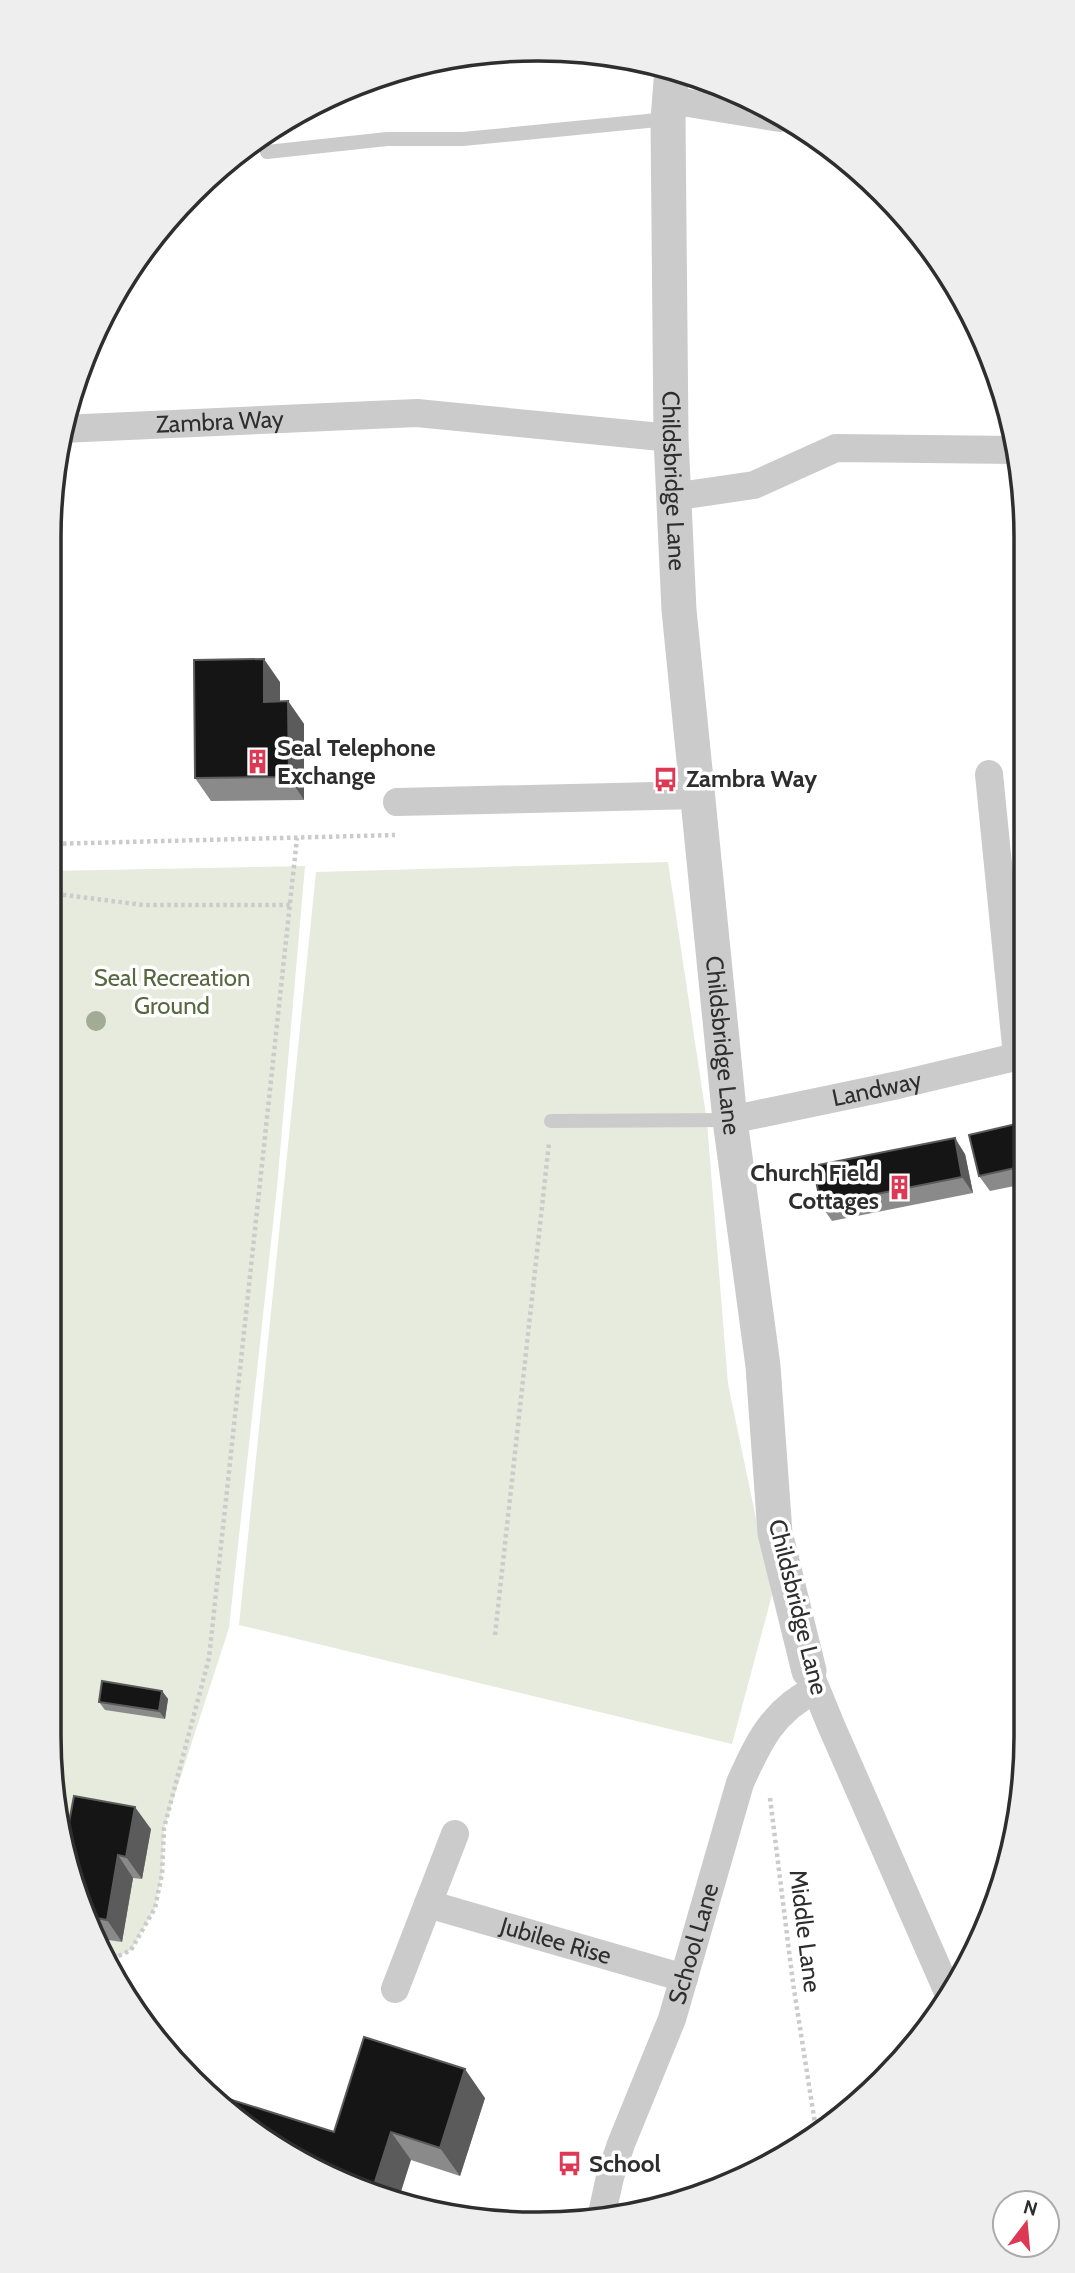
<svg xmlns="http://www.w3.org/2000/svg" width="1075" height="2273" viewBox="0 0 1075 2273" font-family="Cabin,sans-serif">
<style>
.green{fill:#e6ebdd}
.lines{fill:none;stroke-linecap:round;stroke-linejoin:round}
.path{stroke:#cbcbcb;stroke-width:4.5;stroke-dasharray:3.5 3.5;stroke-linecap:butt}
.service{stroke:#cbcbcb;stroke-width:14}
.minor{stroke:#cbcbcb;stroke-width:28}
.tertiary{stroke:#cbcbcb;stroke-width:35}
.tree{fill:#a2ac95}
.wall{fill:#8a8a8a}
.shaded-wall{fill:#5b5b5b}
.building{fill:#151515;stroke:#5b5b5b;stroke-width:2}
.labels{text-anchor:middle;stroke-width:7;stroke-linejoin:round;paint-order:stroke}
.street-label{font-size:24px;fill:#2e2e2e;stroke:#fff}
.poi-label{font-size:24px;font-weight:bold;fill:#2e2e2e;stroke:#fff;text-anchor:start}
.park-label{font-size:24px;fill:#55683e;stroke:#fff}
.rim{fill:none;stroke:#2e2e2e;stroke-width:3.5}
</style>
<rect width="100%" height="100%" fill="#fff"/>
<path class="green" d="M668,862L707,1122L728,1384L772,1595L732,1744L239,1625L316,872Z
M305,866L277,1187L229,1628L164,1828L162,1874L155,1908L131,1950L106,1962L75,1893L49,1735V871Z"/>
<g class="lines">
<path class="path" d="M49,844L395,835
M49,893L143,905H290
M495,1635L549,1143
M770,1798L793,1983L816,2130
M106,1962L131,1950L155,1908L162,1874L164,1828L209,1658L297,838"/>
<path class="service" d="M267,152L387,139H463L668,119
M551,1121L729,1120"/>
<g class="minor">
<path d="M670,100L780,118"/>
<path id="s1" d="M62,429L417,413L671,438"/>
<path d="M672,497L754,485L836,448L1016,450"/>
<path d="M989,774L1017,1056"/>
<path d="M397,802L698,795"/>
<path id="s2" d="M730,1120L898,1085L1024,1055"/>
<path d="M810,1674L830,1723L947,1990"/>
<path id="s3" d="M428,1904L684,1978"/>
<path d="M395,1989L455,1834"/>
<path id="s4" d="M601,2218L610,2177L621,2144L672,2019L740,1783C758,1743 773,1710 815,1690"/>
</g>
<path class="tertiary" id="s5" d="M672,70L668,119L671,438L679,610L730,1120L763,1366L775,1533L809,1671"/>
</g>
<circle class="tree" cx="96" cy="1021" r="10"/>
<path class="wall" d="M280,682V702L288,701L304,724V800L211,801L195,778Z
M1024,1122V1184L990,1191L979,1176Z
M965,1154L973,1193L832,1221L821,1205Z
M162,1691L168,1699L165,1719L105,1710L99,1702Z
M151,1829L142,1879L133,1878L122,1942L95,1938L75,1893L73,1861L69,1856L66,1838Z
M485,2098L460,2176L411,2160L334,2132Z"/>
<path class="shaded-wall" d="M264,659L280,682V724L264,702Z
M288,701L304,724V800L289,777Z
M955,1138L965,1154L973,1193L962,1177Z
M162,1691L168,1699L165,1719L159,1711Z
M135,1807L151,1829L142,1879L126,1857Z
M118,1855L133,1878L122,1942L107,1920Z
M465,2069L485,2098L460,2176L440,2148Z
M391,2132L411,2160L399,2198L373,2188Z"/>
<path class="building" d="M264,659V702L288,701L289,777L195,778L194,660Z
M1024,1122V1166L979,1176L969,1135Z
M955,1138L962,1177L821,1205L813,1166Z
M102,1681L162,1691L159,1711L99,1702Z
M74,1796L135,1807L126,1857L118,1855L107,1920L86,1916L75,1893L71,1869L74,1851L68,1850L66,1838Z
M364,2037L465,2069L440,2148L391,2132L373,2188L294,2159L216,2095L334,2132Z"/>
<defs>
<symbol id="building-bare" viewBox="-9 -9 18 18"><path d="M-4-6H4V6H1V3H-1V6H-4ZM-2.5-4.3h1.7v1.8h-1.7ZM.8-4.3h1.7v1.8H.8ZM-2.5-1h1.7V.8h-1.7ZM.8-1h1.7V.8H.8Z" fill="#dd3954" stroke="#fff" stroke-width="2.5" paint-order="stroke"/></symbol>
<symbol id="bus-bare" viewBox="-9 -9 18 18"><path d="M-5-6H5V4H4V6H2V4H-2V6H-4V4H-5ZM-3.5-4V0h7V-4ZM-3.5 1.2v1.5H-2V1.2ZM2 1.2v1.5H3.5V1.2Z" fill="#dd3954" stroke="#fff" stroke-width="2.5" paint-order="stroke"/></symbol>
</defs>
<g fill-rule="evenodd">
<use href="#building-bare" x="240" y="744" width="35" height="35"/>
<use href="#bus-bare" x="648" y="762" width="35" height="35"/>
<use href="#building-bare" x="882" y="1170" width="35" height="35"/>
<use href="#bus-bare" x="552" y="2146" width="35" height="35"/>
</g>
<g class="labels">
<g class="street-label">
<text dy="8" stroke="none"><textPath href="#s1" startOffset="158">Zambra Way</textPath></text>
<text dy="8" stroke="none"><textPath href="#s5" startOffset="411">Childsbridge Lane</textPath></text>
<text dy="8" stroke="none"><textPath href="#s5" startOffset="978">Childsbridge Lane</textPath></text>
<text dy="8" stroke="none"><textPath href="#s2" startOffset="150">Landway</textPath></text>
<text transform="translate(798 1607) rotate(76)" y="8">Childsbridge Lane</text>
<text transform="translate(805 1931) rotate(83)" y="8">Middle Lane</text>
<text dy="8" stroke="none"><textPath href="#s3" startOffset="133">Jubilee Rise</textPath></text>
<text dy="8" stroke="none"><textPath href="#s4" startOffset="290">School Lane</textPath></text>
</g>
<g class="poi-label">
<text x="277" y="756">Seal Telephone<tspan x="277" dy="28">Exchange</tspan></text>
<text x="686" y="787">Zambra Way</text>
<text x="879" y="1181" text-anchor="end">Church Field<tspan x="879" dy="28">Cottages</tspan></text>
<text x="589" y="2172">School</text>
</g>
<g class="park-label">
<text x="172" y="986">Seal Recreation<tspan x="172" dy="28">Ground</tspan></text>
</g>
</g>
<path d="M0 0H1075V2273H0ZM537 61H538A476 476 0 0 1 1014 537V1736A476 476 0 0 1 538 2212H537A476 476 0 0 1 61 1736V537A476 476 0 0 1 537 61Z" fill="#eee" fill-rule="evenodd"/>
<path class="rim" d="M537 61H538A476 476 0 0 1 1014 537V1736A476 476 0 0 1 538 2212H537A476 476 0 0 1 61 1736V537A476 476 0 0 1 537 61Z"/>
<g transform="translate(1026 2224) rotate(16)"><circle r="33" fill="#ffffff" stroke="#ababab" stroke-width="2"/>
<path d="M0-5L12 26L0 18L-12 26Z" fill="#dd3954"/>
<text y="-10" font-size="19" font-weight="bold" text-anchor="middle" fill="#2e2e2e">N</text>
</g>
</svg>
